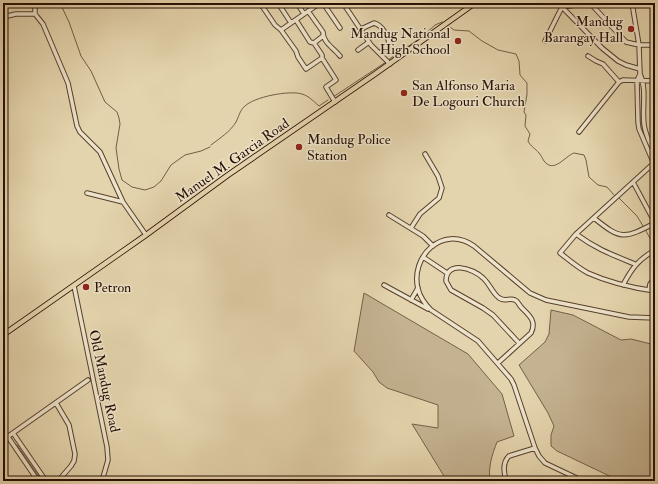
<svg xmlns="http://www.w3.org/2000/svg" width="658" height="484" viewBox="0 0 658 484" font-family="'IM FELL Double Pica',serif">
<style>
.green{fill:#c4b290;stroke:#766049}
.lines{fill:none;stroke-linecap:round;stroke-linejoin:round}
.stream{stroke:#725d46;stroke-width:1}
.minor-casing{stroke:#57402d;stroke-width:5.5}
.major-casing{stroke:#280e02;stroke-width:6}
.minor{stroke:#ede3ca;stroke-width:3.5}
.major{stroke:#e4d4ad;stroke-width:4.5}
.poi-dot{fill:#8f2418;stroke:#ede3ca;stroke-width:1.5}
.labels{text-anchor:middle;stroke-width:3;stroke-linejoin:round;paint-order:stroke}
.poi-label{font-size:14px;fill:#280e02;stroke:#ede3ca;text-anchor:start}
.street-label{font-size:14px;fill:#280e02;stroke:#ede3ca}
</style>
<rect width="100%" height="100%" fill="#e4d4ad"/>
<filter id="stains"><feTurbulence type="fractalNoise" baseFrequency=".005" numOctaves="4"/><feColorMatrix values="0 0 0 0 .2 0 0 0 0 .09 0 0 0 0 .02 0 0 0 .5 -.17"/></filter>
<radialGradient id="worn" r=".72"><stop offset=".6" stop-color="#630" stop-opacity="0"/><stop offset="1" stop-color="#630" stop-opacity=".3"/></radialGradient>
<path class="green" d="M364,293L468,354L502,394L514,436L497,442C492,455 488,467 490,481H447L412,424L438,428V405L387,388L379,382L373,372L354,351Z
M551,310L573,315L621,340L631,339L655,345V481H620L557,451L551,446V435L554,426L548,413L519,365L545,342L549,334Z"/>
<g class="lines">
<path class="stream" d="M60,3L69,22L81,56L91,71L105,102L117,112L119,118L120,124L116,148L119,169L122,180L132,187L145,190L154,187L161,181L171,165L185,155L201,151L210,147
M450,27L454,30L469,31L482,41L498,50L516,54L519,61L520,75L527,83V94L524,112L526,115L525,126L530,134L528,141C531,147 535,148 539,153C541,155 542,158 544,161C554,174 565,156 574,153L584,155L586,160L589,177L598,185L607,187L614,195
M388,60L422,37L435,25L442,22
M333,97L386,62
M211,145C220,138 230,132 236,122C239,116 240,110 245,106C254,97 289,90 302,94C309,96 313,101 319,106L328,100
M619,198L637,216L643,226
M645,229L655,248
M3,424L4,425
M17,445L42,481"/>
<defs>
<path id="minor" d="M35,3V14L43,24L68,83L77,126L80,132L100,152L123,202L146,235
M260,3L275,25L281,30L296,51L298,57L306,69L322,58
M278,3L291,23
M297,3L304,14
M323,3L340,28
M343,3L371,45L390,64
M362,3L363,4
M560,3L562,7L602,48L618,61L626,65L640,69
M590,3L626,42L639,45H655
M632,3L639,45L640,74L637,81L638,122L639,129L654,164
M562,7L590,3
M308,11L323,32C323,43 334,48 340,56
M3,17L16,14H35
M296,20L310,42L314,43L322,55V58L336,80L326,87L335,102
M361,29L374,23C382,25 387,35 389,42L387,46L380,53
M281,30L320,3
M545,41L562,7
M314,43L323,36
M358,50L369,42
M588,56L596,61L603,64L619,82
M640,74C647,89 642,108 644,124C645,135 651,145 655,154
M579,132L619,82L623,80L655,81
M655,162L576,234L560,253C569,260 578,268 588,273C608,282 633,288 655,291
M87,193L123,202
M389,215L423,236L433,246
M594,218C621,240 624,239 655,223L633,182
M411,228L420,214L439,198L442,188L438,176L425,154
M576,234C596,249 613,255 635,264
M423,257L447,273
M384,285L428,309
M623,285C632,268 638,260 655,250
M74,286L107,447L108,460L102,481
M649,290L650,284L655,278
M411,300L418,288
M498,363L531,333C537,321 529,315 521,307C519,305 518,301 515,300C509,297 504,303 498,297C492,292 489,283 483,278C473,268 446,260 446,281L451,290L483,308L493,315L519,343
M56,403L69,425L75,454L74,461L71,466L58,481
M13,433L46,481
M8,437L38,481
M3,440L88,380
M3,475L7,481
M506,481C504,472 502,463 509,456L535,448
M583,481L545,463L539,456L535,448L514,385L511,379L478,341L431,310C425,304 420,297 418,289C410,257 442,224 474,246L530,293L546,300L629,317L655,318"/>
<path id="major" d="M3,335L146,235L228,175L375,74L475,3"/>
</defs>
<use href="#minor" class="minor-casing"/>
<use href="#major" class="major-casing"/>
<use href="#minor" class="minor"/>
<use href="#major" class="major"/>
</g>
<g class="poi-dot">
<circle cx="631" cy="29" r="4"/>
<circle cx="458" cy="41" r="4"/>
<circle cx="404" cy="93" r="4"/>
<circle cx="299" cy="147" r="4"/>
<circle cx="86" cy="287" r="4"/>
</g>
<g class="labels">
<g class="poi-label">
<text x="623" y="26" text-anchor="end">Mandug<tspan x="623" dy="16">Barangay Hall</tspan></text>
<text x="450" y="38" text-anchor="end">Mandug National<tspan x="450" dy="16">High School</tspan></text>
<text x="412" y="90">San Alfonso Maria<tspan x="412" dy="16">De Logouri Church</tspan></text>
<text x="307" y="144">Mandug Police<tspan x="307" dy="16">Station</tspan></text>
<text x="94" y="292">Petron</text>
</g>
<g class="street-label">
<text transform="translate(232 160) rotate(-35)" y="5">Manuel M. Garcia Road</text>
<text transform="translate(105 381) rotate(78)" y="5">Old Mandug Road</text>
</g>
</g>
<rect width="658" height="484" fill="none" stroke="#e4d4ad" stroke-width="16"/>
<rect x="4" y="4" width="650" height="476" fill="none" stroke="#280e02" stroke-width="2"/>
<rect x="8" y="8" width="642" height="468" fill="none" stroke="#280e02"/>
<rect width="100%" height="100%" filter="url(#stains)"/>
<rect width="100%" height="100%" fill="url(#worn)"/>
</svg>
